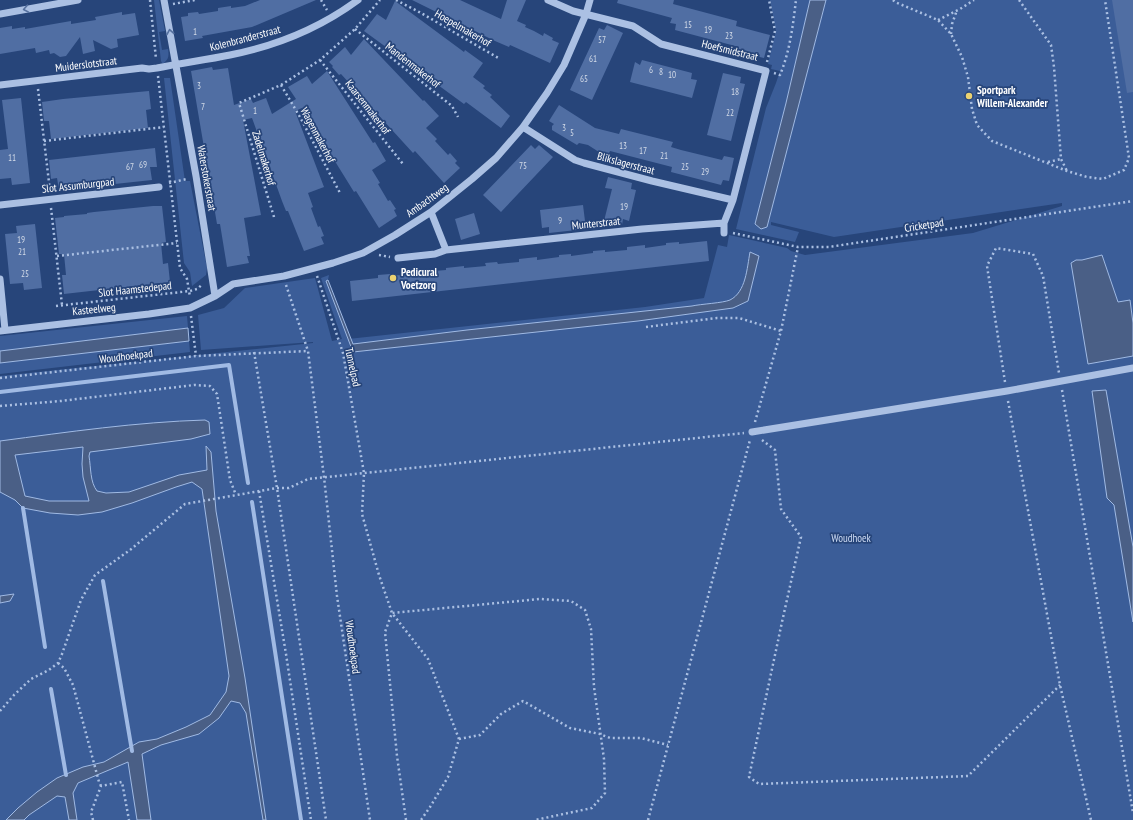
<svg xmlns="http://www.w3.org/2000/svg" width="1133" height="820" viewBox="0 0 1133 820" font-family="'PT Sans Narrow',sans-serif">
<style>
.green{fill:#3b5d98}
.water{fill:#4a5f86;stroke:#a0bae4;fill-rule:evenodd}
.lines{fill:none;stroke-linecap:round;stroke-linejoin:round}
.stream{stroke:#a0bae4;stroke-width:4}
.building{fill:#506ea3}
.path{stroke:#abc0e3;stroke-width:2.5;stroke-dasharray:2 3;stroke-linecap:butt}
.minor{stroke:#abc0e3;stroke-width:7}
.oneway{stroke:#55709f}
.poi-dot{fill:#ebd271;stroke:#27457a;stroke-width:1.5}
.labels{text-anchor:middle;stroke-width:3.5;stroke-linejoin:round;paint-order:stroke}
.number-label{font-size:9px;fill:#d3dbe8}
.street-label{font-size:11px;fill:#fff;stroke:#27457a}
.poi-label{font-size:11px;font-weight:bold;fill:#fff;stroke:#27457a;text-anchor:start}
.park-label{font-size:11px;fill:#cddbf3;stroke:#27457a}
</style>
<rect width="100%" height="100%" fill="#27457a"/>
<path class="green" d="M154,0H159L165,31L159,32L162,50L168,49C169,55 169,59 164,63H162L161,61Z
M770,0H810L786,103L755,224L761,229L767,227L826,0H1133V323L1130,301L1118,302L1102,255L1115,359L1133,356V820H0V376L313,343V342L201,350L198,315L224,308L245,288L315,278L332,341L342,339L321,278L329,275L328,280L326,281L348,339L645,307L704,298L718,245L727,247L729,235L787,248L791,251L805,255L973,233L1062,206V203L834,237L771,222V225L799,232L795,242L736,229L766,108L776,83L780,71L771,69L772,65L768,64L776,31Z
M164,78H170L185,181H190L207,268L206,275L192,286L190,272L184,263Z
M187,316L188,328L0,351V336Z
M189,341L190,352L0,374V363Z"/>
<path class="water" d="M810,0H826L767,227L761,229L755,224L786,103Z
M750,252L759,256L748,301L733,308L638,321L353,352L326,281L328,280L353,344L467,330L692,306C701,304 723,303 730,300C746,292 747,268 750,252Z
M1102,255L1118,302L1130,300L1133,323V356L1088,364L1071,263L1076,260H1082Z
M188,328L189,341L0,363V351Z
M1106,390L1133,547V622L1114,505L1107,498L1092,391Z
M205,420L209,422L210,434L191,439L90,452L89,456C91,468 90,482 97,491L106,493L129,492L179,475L207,470L206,446L211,452L216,511L245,678L266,820H263L246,713L240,703L231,701L219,718L199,734L161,745L142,754L151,820H137L128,762L78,783L73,793L77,820H69L65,797L57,796L29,815L24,820H6L18,808L37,792L57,778L83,767L104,762L139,742L157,739L186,727L210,715L226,692L229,676L202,489L192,482L176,487L132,503L102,512L78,515L50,513L23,508L15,500L0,492V441C68,432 137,422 205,420ZM83,447L82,464L83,477L89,501H49L25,496L15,455Z
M14,594L10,601L0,603V596Z"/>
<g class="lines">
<path class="stream" d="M0,392L229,365L248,483
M252,502L301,820
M23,508L45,647
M103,581L132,751
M51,689L66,775"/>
</g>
<path class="building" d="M260,0H316L252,27L202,36L203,38L185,41L181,17L188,16V13L198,12L199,14L218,11V8L231,6V8L245,6Z
M412,0H460L501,19L507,0H526L517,21L526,25L525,27L534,31L543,36L544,33L553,38L552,40L559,43L550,63L510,45L509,47L495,41Z
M618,0H674L673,4L737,21L736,26L770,35L764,58L738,52L739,47L675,30L676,24L670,23L672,18L617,3Z
M1112,0H1133V92L1127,93Z
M395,1L464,52L465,50L483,63L473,77L485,86L483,88L492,95L490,97L510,116L501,128L466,102L464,104L364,31L377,14L386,20Z
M122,12V15L135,13L139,35L117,39L118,47L111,49L93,40L95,51L83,54L80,37L66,56L60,57L54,53L50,54L49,50L36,53L35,48L0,54V28L12,26V29L25,27V29L71,21V24L96,20L95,17Z
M607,25L623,33L592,100L570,90L599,28L604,30Z
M364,39L423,101L424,100L439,116L426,128L437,139L435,141L448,155L450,153L457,161L455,163L460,168L444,183L415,151L413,153L341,74L339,75L332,67L333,66L329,62L345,47L351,55Z
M642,60L692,73L691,79L697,80L692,98L630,82L635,62L640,65Z
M212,67L213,70L228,68L234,105L251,99L253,103L266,98L272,114L296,99L288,87L307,76L312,84L327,71L373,143L375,142L386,161L372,170L380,183L378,184L388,201L390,200L396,209L394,210L397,216L379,228L356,191L354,192L302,108L295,111L324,187L308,193L313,207L311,208L318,227L320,226L324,236L321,237L324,244L304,251L288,211H286L282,201L252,118L243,120L261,215L244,218L250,256H247L249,263L227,267L220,224H217L191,71Z
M723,73L741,77L740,83L745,84L731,141L707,135Z
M149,91L151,109L146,110L148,128L51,139L49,121H44L42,102L63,99Z
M21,98L30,183L12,185L11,178L0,179V150L8,149L2,100Z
M559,105L595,128L619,134L621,129L673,142L671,147L681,150L722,160L724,156L734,158L729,181L723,180L721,185L671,172L672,167L610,151L608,156L599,154V152L588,145L579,143L577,145L552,130V126L554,124L549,121Z
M531,145L535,149L539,145L553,157L501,212L483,195Z
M155,148L157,167H150L152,180L59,190L57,178L51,179L49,160Z
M608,177L632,183L631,189L636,190L629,221L623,219L622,225L604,221L612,189L605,188Z
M583,205L586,229L549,233V227L542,228L540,210Z
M153,206H162L166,242L161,243L163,264L168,263L170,282L64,294L62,275H66L64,254H59L55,218L64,217V216L87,214V213L94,212Z
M474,213L480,234L461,240L455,219Z
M35,224L42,288L24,290L23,283L10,284L5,234L17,233L16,226Z
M707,241L709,261L352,301L350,281L378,278V275L390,274V276L412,274V272L424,270V272L446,270V268L464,266V268L486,266L485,263L497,262L498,264L519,262V259L537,257V260L559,257V255L571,254V256L593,253V251L605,250V252L627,250V247L645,245V248L666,245V243L679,242V244Z"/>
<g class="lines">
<path class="path" d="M150,0L156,59
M321,0L327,10
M396,0L421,13L500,59
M893,0L895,2L938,20L951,34L962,57L968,77L972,109L977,125L992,141L1067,171L1087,177L1103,179L1124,170L1129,158L1105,0
M1019,0L1051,45L1054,67L1061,159L1067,171
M173,4L195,0
M938,20L960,9L974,0
M355,29L452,106L458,117
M951,34L952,24L957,10
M320,60L403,164
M767,62L775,31L769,0
M774,73L780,75C790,51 793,25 796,0
M158,76L180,268L187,279L190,297
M281,85L300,117L340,193
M38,89L50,191
M44,141L164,127
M1048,162L1061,159
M169,183L187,179
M51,208L62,305
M274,217L239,103L281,85L320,60L355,29L380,0
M733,233L798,247H829L1133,201
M379,255L390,257
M57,256L177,243
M317,276L343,353L364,473L362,514L379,575L392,613L428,659L459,739L448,777L430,807L421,820
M286,285L308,351
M56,306L190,291L197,289L203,284
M191,316L196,356
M646,327L717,318H739L781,331
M254,352L277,488L326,820
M0,378L196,356L308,351L324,477L337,596L370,820
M1005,382L987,266L996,248L1033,254L1043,276L1059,373
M1062,390L1133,813
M1008,401L1060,685L1091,820
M0,406L61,401L194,385L210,386L217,394L230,480L236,495
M755,422L781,331L798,247
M762,440L775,450L781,509L801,537L782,622L749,777L759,784L968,776L1060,685
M259,491L286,654L311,820
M58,663L64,668L73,685L99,782L101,786
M0,711L14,695L31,679L49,670L58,663L62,654L81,600L95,575L130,550L185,504L277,488H289L308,479L744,433
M459,739L480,735L501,714L523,701L570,728L600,734L610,738H641L668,745
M93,820L91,812L101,786L122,782L129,820
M406,820L397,756L385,632L392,613L540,599L571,601L585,610L591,629L594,687L604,759L605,793L592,808L535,820
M648,820L750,440"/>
<path class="minor" d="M164,0L196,176L215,296
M0,14L78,0
M0,85L142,68L149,69L157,68C181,63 206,60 230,55C276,46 320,28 358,0
M523,127L575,160L584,163L652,181L733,200
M0,205L159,187
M431,212L446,250
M724,233V223
M398,258L435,254L446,250L642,229L724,223L733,200L766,71L661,44L633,26L573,11L548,0
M0,279L5,330
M0,331L149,314L190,308L215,296L233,284L284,276L333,263L363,253L395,235L431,212L472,179L496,158L523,127L547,93L564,65L586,14L590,0
M752,432L1007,391L1133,368"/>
</g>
<defs><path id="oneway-chevron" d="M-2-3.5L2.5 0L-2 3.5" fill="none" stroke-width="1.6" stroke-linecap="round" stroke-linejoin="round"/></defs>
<g class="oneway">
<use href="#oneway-chevron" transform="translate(26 9) rotate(170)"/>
<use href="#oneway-chevron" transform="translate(170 32) rotate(-100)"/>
</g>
<g class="poi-dot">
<circle cx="969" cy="96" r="4"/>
<circle cx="393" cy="278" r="4"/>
</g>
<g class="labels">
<g class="number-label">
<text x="688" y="28">15</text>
<text x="708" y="33">19</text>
<text x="195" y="35">1</text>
<text x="729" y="39">23</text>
<text x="602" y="43">57</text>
<text x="593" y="62">61</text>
<text x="651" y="73">6</text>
<text x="661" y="75">8</text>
<text x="672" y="78">10</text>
<text x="584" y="82">65</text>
<text x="199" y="89">3</text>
<text x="735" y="95">18</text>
<text x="203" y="110">7</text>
<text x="255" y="114">1</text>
<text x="730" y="116">22</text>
<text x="564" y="131">3</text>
<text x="572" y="136">5</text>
<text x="623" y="149">13</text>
<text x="643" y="154">17</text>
<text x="664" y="159">21</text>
<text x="12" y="161">11</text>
<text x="143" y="168">69</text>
<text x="523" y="169">75</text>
<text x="130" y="170">67</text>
<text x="685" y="170">25</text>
<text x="705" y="175">29</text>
<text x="624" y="210">19</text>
<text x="560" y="224">9</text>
<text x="21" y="243">19</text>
<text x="22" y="255">21</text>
<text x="25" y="277">25</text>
</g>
<g class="street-label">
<text transform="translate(463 28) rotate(30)" y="4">Hoepelmakerhof</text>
<text transform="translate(245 38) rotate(-15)" y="4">Kolenbranderstraat</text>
<text transform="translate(730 50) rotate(14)" y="4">Hoefsmidstraat</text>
<text transform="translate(86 64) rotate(-7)" y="4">Muiderslotstraat</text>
<text transform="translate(413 65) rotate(38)" y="4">Mandenmakerhof</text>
<text transform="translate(368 107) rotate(52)" y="4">Kaarsenmakerhof</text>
<text transform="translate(318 135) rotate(62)" y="4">Wagenmakerhof</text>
<text transform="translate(264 158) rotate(73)" y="4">Zadelmakerhof</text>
<text transform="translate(626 163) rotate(15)" y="4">Blikslagerstraat</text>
<text transform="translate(207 178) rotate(80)" y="4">Waterstokerstraat</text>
<text transform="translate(78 185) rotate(-6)" y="4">Slot Assumburgpad</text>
<text transform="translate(427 200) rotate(-36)" y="4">Ambachtweg</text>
<text transform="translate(596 223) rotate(-6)" y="4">Munterstraat</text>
<text transform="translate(924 225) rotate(-9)" y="4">Cricketpad</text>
<text transform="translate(135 289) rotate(-6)" y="4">Slot Haamstedepad</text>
<text transform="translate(94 309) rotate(-6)" y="4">Kasteelweg</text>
<text transform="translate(126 356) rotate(-7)" y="4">Woudhoekpad</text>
<text transform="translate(353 367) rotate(78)" y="4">Tunnelpad</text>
<text transform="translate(353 647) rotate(82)" y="4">Woudhoekpad</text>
</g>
<g class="poi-label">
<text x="977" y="94">Sportpark<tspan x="977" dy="13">Willem-Alexander</tspan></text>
<text x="401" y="276">Pedicural<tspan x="401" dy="13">Voetzorg</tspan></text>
</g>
<g class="park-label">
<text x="851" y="542">Woudhoek</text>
</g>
</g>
</svg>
